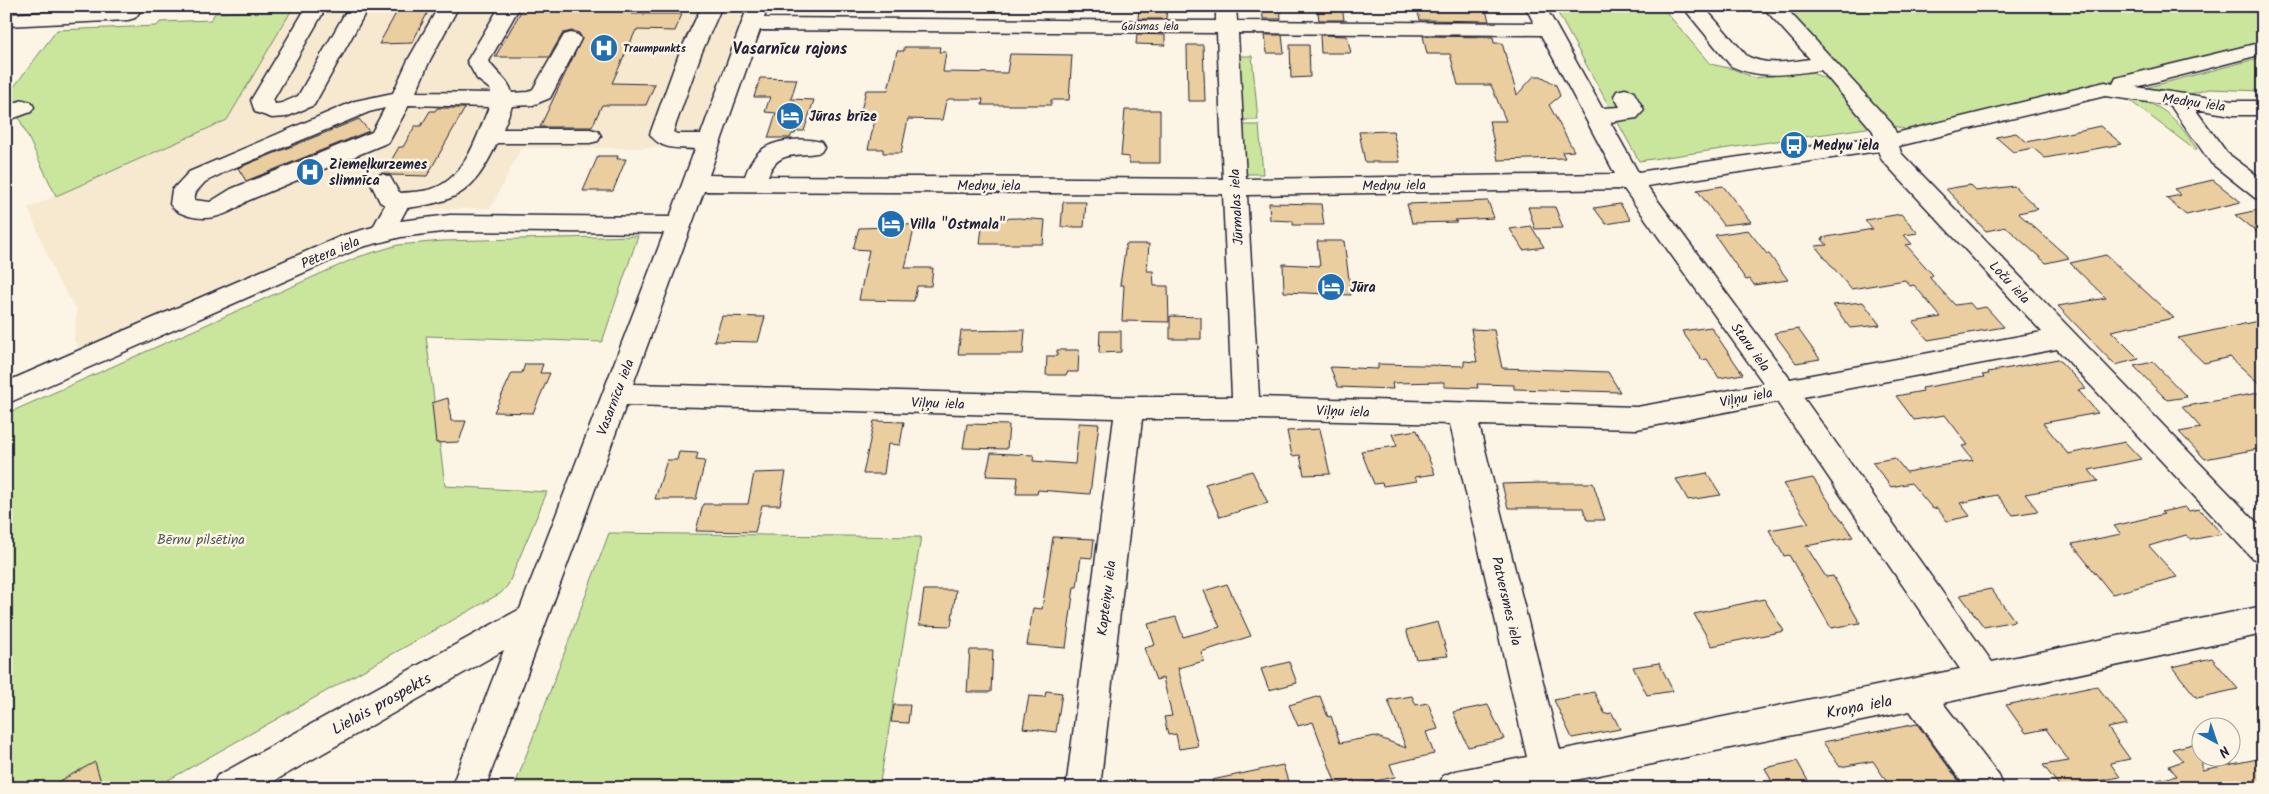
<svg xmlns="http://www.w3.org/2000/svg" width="2269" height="794" viewBox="0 0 2269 794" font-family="Kalam,sans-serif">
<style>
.built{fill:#f7e9d0}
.green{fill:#cae69d;stroke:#76846c}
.building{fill:#eace9f;stroke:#22223b}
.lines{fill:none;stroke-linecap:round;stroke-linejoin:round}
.minor-casing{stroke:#22223b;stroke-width:3}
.minor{fill:#fcf5e5;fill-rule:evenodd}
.labels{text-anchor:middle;stroke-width:5;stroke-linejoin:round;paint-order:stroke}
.far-street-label{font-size:11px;fill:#22223b;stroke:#fcf5e5}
.far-poi-label{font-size:11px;font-weight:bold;fill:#22223b;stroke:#fcf5e5;text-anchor:start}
.street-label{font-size:14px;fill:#22223b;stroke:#fcf5e5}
.poi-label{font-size:14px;font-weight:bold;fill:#22223b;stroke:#fcf5e5;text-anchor:start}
.park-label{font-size:14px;fill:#4c5354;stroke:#fcf5e5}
.far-district-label{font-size:16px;font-weight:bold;fill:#22223b;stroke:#fcf5e5}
.near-street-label{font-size:16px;fill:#22223b;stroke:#fcf5e5}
</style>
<rect width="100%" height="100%" fill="#fcf5e5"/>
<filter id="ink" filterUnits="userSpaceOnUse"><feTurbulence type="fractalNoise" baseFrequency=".02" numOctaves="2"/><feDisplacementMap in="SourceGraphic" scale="10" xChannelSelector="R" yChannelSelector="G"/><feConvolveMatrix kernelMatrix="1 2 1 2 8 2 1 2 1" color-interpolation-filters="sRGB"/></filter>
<g filter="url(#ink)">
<path class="built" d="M293,6H758L708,148H521L491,208L404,210L383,231L86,359L74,340L77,310L57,279L28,208L227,120Z"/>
<path class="green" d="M278,6H294L227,120L56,196L18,116L16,101L10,92L57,30L157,26L160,22L211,20L215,13L275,11Z
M1554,6H1661L1710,64L1733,69L1755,78L1807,71L1832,81L1873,127L1639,161Z
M1781,6H2205L2263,12V44L1910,131L1888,124Z
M1235,56H1252L1258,120H1241Z
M2263,57V91L2209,89L2187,95L2145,88Z
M2129,97C2167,106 2176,119 2197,149L2195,150L2129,100Z
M1240,125H1259L1263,174H1244Z
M638,236L602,342L426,336L445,486L547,492L508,585L501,593L154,788H6V414L358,257L398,245L443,241Z
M609,533L921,537L879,788H514Z"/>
<path class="building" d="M400,6H431L412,43L379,44Z
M524,6H635L631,14H682L675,31L636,30L612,83L655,84L646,105H602L592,127H540L582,38L579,33L572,31L563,33L549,57H495Z
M1139,6H1167L1166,19H1138Z
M1262,6H1280L1281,19H1263Z
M1317,6H1342L1344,20H1319Z
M1416,6L1485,7L1489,21L1420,20Z
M1137,34L1165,35V45L1136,44Z
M1265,35H1282L1284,53H1267Z
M1320,35L1347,36L1351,53H1321Z
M1423,36L1493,37L1494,43H1502L1517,95L1534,76H1541L1556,85L1560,96L1549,105L1574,151L1562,152L1565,158L1498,160L1489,121H1506L1491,85H1458L1450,54H1427Z
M1187,45H1203L1205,101H1188Z
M1290,45H1309L1310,77L1291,78Z
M904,47H940L939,52H946L943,72L1007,73L1010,54L1072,55L1069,100H1051V105H982L983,99H949L946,101L942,120L908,119L901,153H883V149H868L875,120L859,119L866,90H888L897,51H904Z
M760,78L797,79L791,99L814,100L804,131H796L795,134H792L790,138H768L776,113L765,112L770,97H754Z
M437,108H465L427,176L391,175L384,173L399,147H403L415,126H421L430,111H435Z
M1125,110H1160V163H1129V157L1121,156Z
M359,119L369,131L246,181L238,168Z
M2100,126L2122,144L2045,158L2033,148L2013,152L1996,137L2016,133L2027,142Z
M1393,131L1400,162H1365L1359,132Z
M598,156H618L617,159H626L613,191H583Z
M2213,180L2241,202L2186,215L2166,198L2181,195L2174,189Z
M1970,185L1976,191L2014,186L2038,209L2018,213L2069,258L2046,263L2006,227L1986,231L1946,189Z
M1723,186L1751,222L1723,225L1697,190Z
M1488,201L1494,218L1455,220L1457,222L1412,223L1407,204Z
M1063,202H1086L1084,227H1061Z
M1269,203L1321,204L1324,225H1293V221L1270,220Z
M1620,204L1631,220L1606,224L1594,208Z
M1528,207H1555L1563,228L1535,229Z
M2263,209V237L2235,215Z
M1901,214L1918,233L1904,235L1912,244L1906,245L1933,275L1929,277L1955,305L1970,303L1975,309L1986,307L2004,327L1928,340L1913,322L1941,317L1914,285L1910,286L1905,280L1851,289L1815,246L1827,245L1821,238L1873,229L1865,220Z
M1019,218L1045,220L1043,244H980L983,219Z
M891,224L915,225L905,268H933L931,286H917L914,301L859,300L869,250L853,249L859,228L891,227Z
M1531,226L1544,247L1523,250L1510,229Z
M1748,230L1767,254H1769L1788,280L1754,285L1750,279L1746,280L1715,235Z
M1317,241H1344L1351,295L1284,292L1283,264L1320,266Z
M1126,244H1149L1147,271H1153L1154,286H1168L1169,322L1122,321L1124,285H1120Z
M2106,255L2174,318L2111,331L2139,359L2115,365L2058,306L2106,298L2070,263Z
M1863,302L1880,325L1850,328L1833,305Z
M722,316L765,317L758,342L714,341Z
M1170,316L1201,317V339H1170Z
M2263,320V387L2230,357L2204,363L2178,338Z
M1711,327L1725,348L1743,374L1719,378L1707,359L1702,360L1682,331Z
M1471,329L1494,330L1502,368L1608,372L1620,392L1514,389V385L1477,384L1478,388L1444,387V382L1392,383L1393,389L1338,387L1330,367L1378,369V364L1464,366V361L1477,362Z
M1798,329L1814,351L1820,359L1796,363L1774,333Z
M1025,330L1023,354H958L961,331Z
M1100,331H1121V352L1099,353Z
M1057,350H1079L1078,372H1067L1066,375H1046L1047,356H1057Z
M2058,359L2086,389L2078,390L2098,413L2043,423L2068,454L2125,442L2141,459L2089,470L2098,481L2025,494L2038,511L2013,515L1997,495L1960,503L1970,516L1947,521L1937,508L1933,509L1911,483L1891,487L1872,462L1895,458L1906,472L1973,460L1962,446L1968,445L1945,415L1914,420L1896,396L1923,391L1922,388L1984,377L1982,375L1989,374L1988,372Z
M2153,362L2187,397L2167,400L2134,366Z
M525,364H543L540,373H550L533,413L494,412L512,373H522Z
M2263,392V448L2205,459L2179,432L2201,428L2182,407Z
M448,398L451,421H466L459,442L436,443L432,403Z
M874,421L904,422L900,445L888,444L884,474H863Z
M1079,423L1099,424L1090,494L1038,490L1037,494H1016L1018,477L986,476L991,453L1034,455L1033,461L1075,464Z
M967,424L1009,425L1007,449L963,448Z
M1320,429L1330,474L1304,475L1300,455L1292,456L1287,431Z
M1417,430L1435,474L1415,477L1417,481L1383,486L1382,483L1374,484L1361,451L1397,446L1392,434Z
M679,452L698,453L696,460L705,461L696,499H655L667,460H677Z
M1252,471L1268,503L1220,517L1205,484Z
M786,472L780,505H762L755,532L696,531L703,504H748L754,473Z
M1707,473L1721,495L1688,500L1676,479Z
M1813,478L1853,537L1806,546L1826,577L1833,576L1860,623L1831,628L1789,555L1784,556L1769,530L1809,523L1783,484Z
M1539,483H1593L1605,520H1587L1583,508H1508L1502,484Z
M2185,507L2189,511L2199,509L2222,534L2190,540L2186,535L2149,546L2177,577L2112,594L2072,544L2121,534L2114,526L2164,514L2161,512Z
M1053,537L1094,539L1092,558L1081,557L1077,587H1074L1066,648L1027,645L1033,608L1042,609Z
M1227,584L1251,636L1201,652L1204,661L1178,668L1198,746L1179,749L1176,734L1168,735L1164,717L1172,716L1163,678L1156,680L1144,648L1155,645L1148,624L1176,617L1183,637L1220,627L1204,591Z
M1991,589L2015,621L1984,627L1960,595Z
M924,590H956L951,626L919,625Z
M1764,599L1784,631L1712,646L1694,614Z
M1438,622L1448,656L1416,659L1406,630Z
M970,650H993L991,692H967Z
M2212,658L2238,689L2197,698L2172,667Z
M1289,662L1297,683L1269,690L1261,669Z
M1659,663L1673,691L1647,695L1633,667Z
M2097,686L2127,724L2108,728L2130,759L2110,763L2120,777L2061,788L2043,765L2069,761L2046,729L2026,733L2006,705Z
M1046,691L1062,693L1056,732L1023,728L1029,696L1045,697Z
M1594,692L1605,714L1612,713L1620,729L1572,738L1554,700Z
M1320,696L1328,717L1331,716L1340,743L1375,736L1406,748L1388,700L1412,696L1416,705L1428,703L1438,729L1426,732L1434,754L1390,764L1395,777L1355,785L1354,780L1336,784L1313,722L1298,726L1289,705Z
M894,705H910L908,723L891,722Z
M1488,705L1504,739L1468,747L1453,712Z
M1917,724L1964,788H1891L1873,761L1840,767L1823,742Z
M2202,742V770L2263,758V788H2158L2157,780L2177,776L2169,766L2183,761L2172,749Z
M1797,761L1812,788H1775L1765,768Z
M95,762L101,782L90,788H47Z
M1283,765L1290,788H1213L1212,780Z"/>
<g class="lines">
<defs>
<path id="minor" d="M123,6H144L135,18L128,20L6,26V14L122,8Z
M307,6H327L273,100L275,104L282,103L298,96L349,6H369L314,105L286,117L272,118L255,112L251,100Z
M439,6H459L430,60L416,92L491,93L490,89L477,79L467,61L500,6H520L489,61C495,73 509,79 512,93L528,92L533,89L564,35L571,33L578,35L581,39L550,98L533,105L512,106L503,129H590L598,131L601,136L598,141L590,143H497C474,192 459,201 407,208L400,221L450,215L670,217L695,149C678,148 660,150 650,134L679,54L702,6H722L701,54L673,132L677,134H701L748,6H768L764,18L1216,21V6H1236L1237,21L1534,23L1525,6H1545L1602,108L1620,107L1614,96L1617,91L1625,89L1633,91L1644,110L1637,118L1610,122L1638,172L1874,137L1873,131L1821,70C1789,74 1761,80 1731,66L1682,6H1703L1747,56C1767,66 1788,62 1810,59L1762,6H1784L1892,124L1896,133L2105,82L2113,84L2116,78L2263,42V54L2136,87L2232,101H2263V115H2232L2195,109L2227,153L2263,180V200L2255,198L2211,163L2170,105L2105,96L1899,146L1901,153L2263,529V562L2252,558L2057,349L1803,397L1992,662L2263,606V634L1943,703L1999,776L2004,788H1966L1910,711L1570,781L1573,788H1438L1443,776L1455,771L1527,757L1450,424L1261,419H1142L1100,788H1066L1114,418L626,405L485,788H451L504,650L262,788H212L217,776L520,609L664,233L450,231L401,237L362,247L6,404V382L344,235L373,227L385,205L380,202L370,182L374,177L382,174L390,177L398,191L401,193C411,192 422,192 432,189C466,178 477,135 489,107L409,105L389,142L247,201C230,214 211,222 189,216C181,213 175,212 170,204L172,190L189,172L355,101L393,93L408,60ZM760,30L1217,33L1223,179L768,176C778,148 799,158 821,152L824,147L821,142C804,137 773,139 759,152C753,158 748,167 745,176L709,175ZM1238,33L1541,35L1615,174L1246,179ZM385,108L372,132L231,189L210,202L194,200L196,192L205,182L229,170L369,112ZM1878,151L1882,160L2042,332L1790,379L1647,186ZM1624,189L1764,384L1637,407L1259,397L1247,195ZM704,191L1223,194L1232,397H1129L633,384ZM1777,402L1960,669L1560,750L1479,425L1637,429Z
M23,100L31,102L34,107L31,112L6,121V106Z"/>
</defs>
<use href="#minor" class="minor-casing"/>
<use href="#minor" class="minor"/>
</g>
</g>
<defs>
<symbol id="hospital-disc" viewBox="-11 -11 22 22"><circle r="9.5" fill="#1f6fb2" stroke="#fcf5e5"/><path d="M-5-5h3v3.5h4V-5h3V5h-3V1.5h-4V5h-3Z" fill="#fff"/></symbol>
<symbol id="hotel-disc" viewBox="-11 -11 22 22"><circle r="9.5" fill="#1f6fb2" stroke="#fcf5e5"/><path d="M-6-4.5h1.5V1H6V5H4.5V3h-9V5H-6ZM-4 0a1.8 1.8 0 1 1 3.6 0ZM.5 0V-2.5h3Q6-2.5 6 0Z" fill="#fff"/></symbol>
<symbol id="bus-disc" viewBox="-11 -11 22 22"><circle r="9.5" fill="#1f6fb2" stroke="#fcf5e5"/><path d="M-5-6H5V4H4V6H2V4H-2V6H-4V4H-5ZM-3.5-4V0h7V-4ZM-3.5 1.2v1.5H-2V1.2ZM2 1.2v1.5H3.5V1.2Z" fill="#fff"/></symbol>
</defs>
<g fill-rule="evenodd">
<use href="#hospital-disc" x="588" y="32" width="32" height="32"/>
<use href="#hotel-disc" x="774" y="100" width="32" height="32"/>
<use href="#bus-disc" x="1778" y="129" width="32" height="32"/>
<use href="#hospital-disc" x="294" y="156" width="32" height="32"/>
<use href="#hotel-disc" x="875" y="208" width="32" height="32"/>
<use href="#hotel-disc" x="1315" y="271" width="32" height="32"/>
</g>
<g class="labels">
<g class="far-street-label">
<text x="1150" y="30">Gaismas iela</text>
</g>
<g class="far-poi-label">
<text x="623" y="52">Traumpunkts</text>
</g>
<g class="street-label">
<text transform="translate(2194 102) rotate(8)" y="5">Medņu iela</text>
<text x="989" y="190">Medņu iela</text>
<text transform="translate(1394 185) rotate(-1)" y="5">Medņu iela</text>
<text transform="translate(1236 207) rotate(-93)" y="5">Jūrmalas iela</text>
<text transform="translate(330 252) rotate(-23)" y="5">Pētera iela</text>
<text transform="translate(2010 282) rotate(47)" y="5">Loču iela</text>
<text transform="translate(1751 347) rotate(54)" y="5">Staru iela</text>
<text transform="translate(615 397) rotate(-69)" y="5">Vasarnīcu iela</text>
<text transform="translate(1746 397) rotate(-11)" y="5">Viļņu iela</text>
<text transform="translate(938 403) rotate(2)" y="5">Viļņu iela</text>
<text transform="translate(1343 411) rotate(2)" y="5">Viļņu iela</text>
<text transform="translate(1106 598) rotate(-83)" y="5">Kapteiņu iela</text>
<text transform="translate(1507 601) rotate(77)" y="5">Patversmes iela</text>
</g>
<g class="poi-label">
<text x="809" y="121">Jūras brīze</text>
<text x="1813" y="150">Medņu iela</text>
<text x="329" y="169">Ziemeļkurzemes<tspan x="329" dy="16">slimnīca</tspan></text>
<text x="910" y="229">Villa "Ostmala"</text>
<text x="1350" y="292">Jūra</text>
</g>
<g class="park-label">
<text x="201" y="544">Bērnu pilsētiņa</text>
</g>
<g class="far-district-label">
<text x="790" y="54">Vasarnīcu rajons</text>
</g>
<g class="near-street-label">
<text transform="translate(381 703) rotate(-29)" y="6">Lielais prospekts</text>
<text transform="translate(1859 706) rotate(-11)" y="6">Kroņa iela</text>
</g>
</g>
<rect width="2269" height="794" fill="none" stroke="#fcf5e5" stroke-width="25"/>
<rect x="12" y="12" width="2244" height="769" fill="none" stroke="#22223b" stroke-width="2" filter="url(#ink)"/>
<g transform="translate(2216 742) rotate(140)"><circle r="24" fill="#fcf5e5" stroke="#a5a1a1"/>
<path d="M0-4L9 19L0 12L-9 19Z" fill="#1f6fb2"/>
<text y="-8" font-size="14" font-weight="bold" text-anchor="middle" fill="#22223b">N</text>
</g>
</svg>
